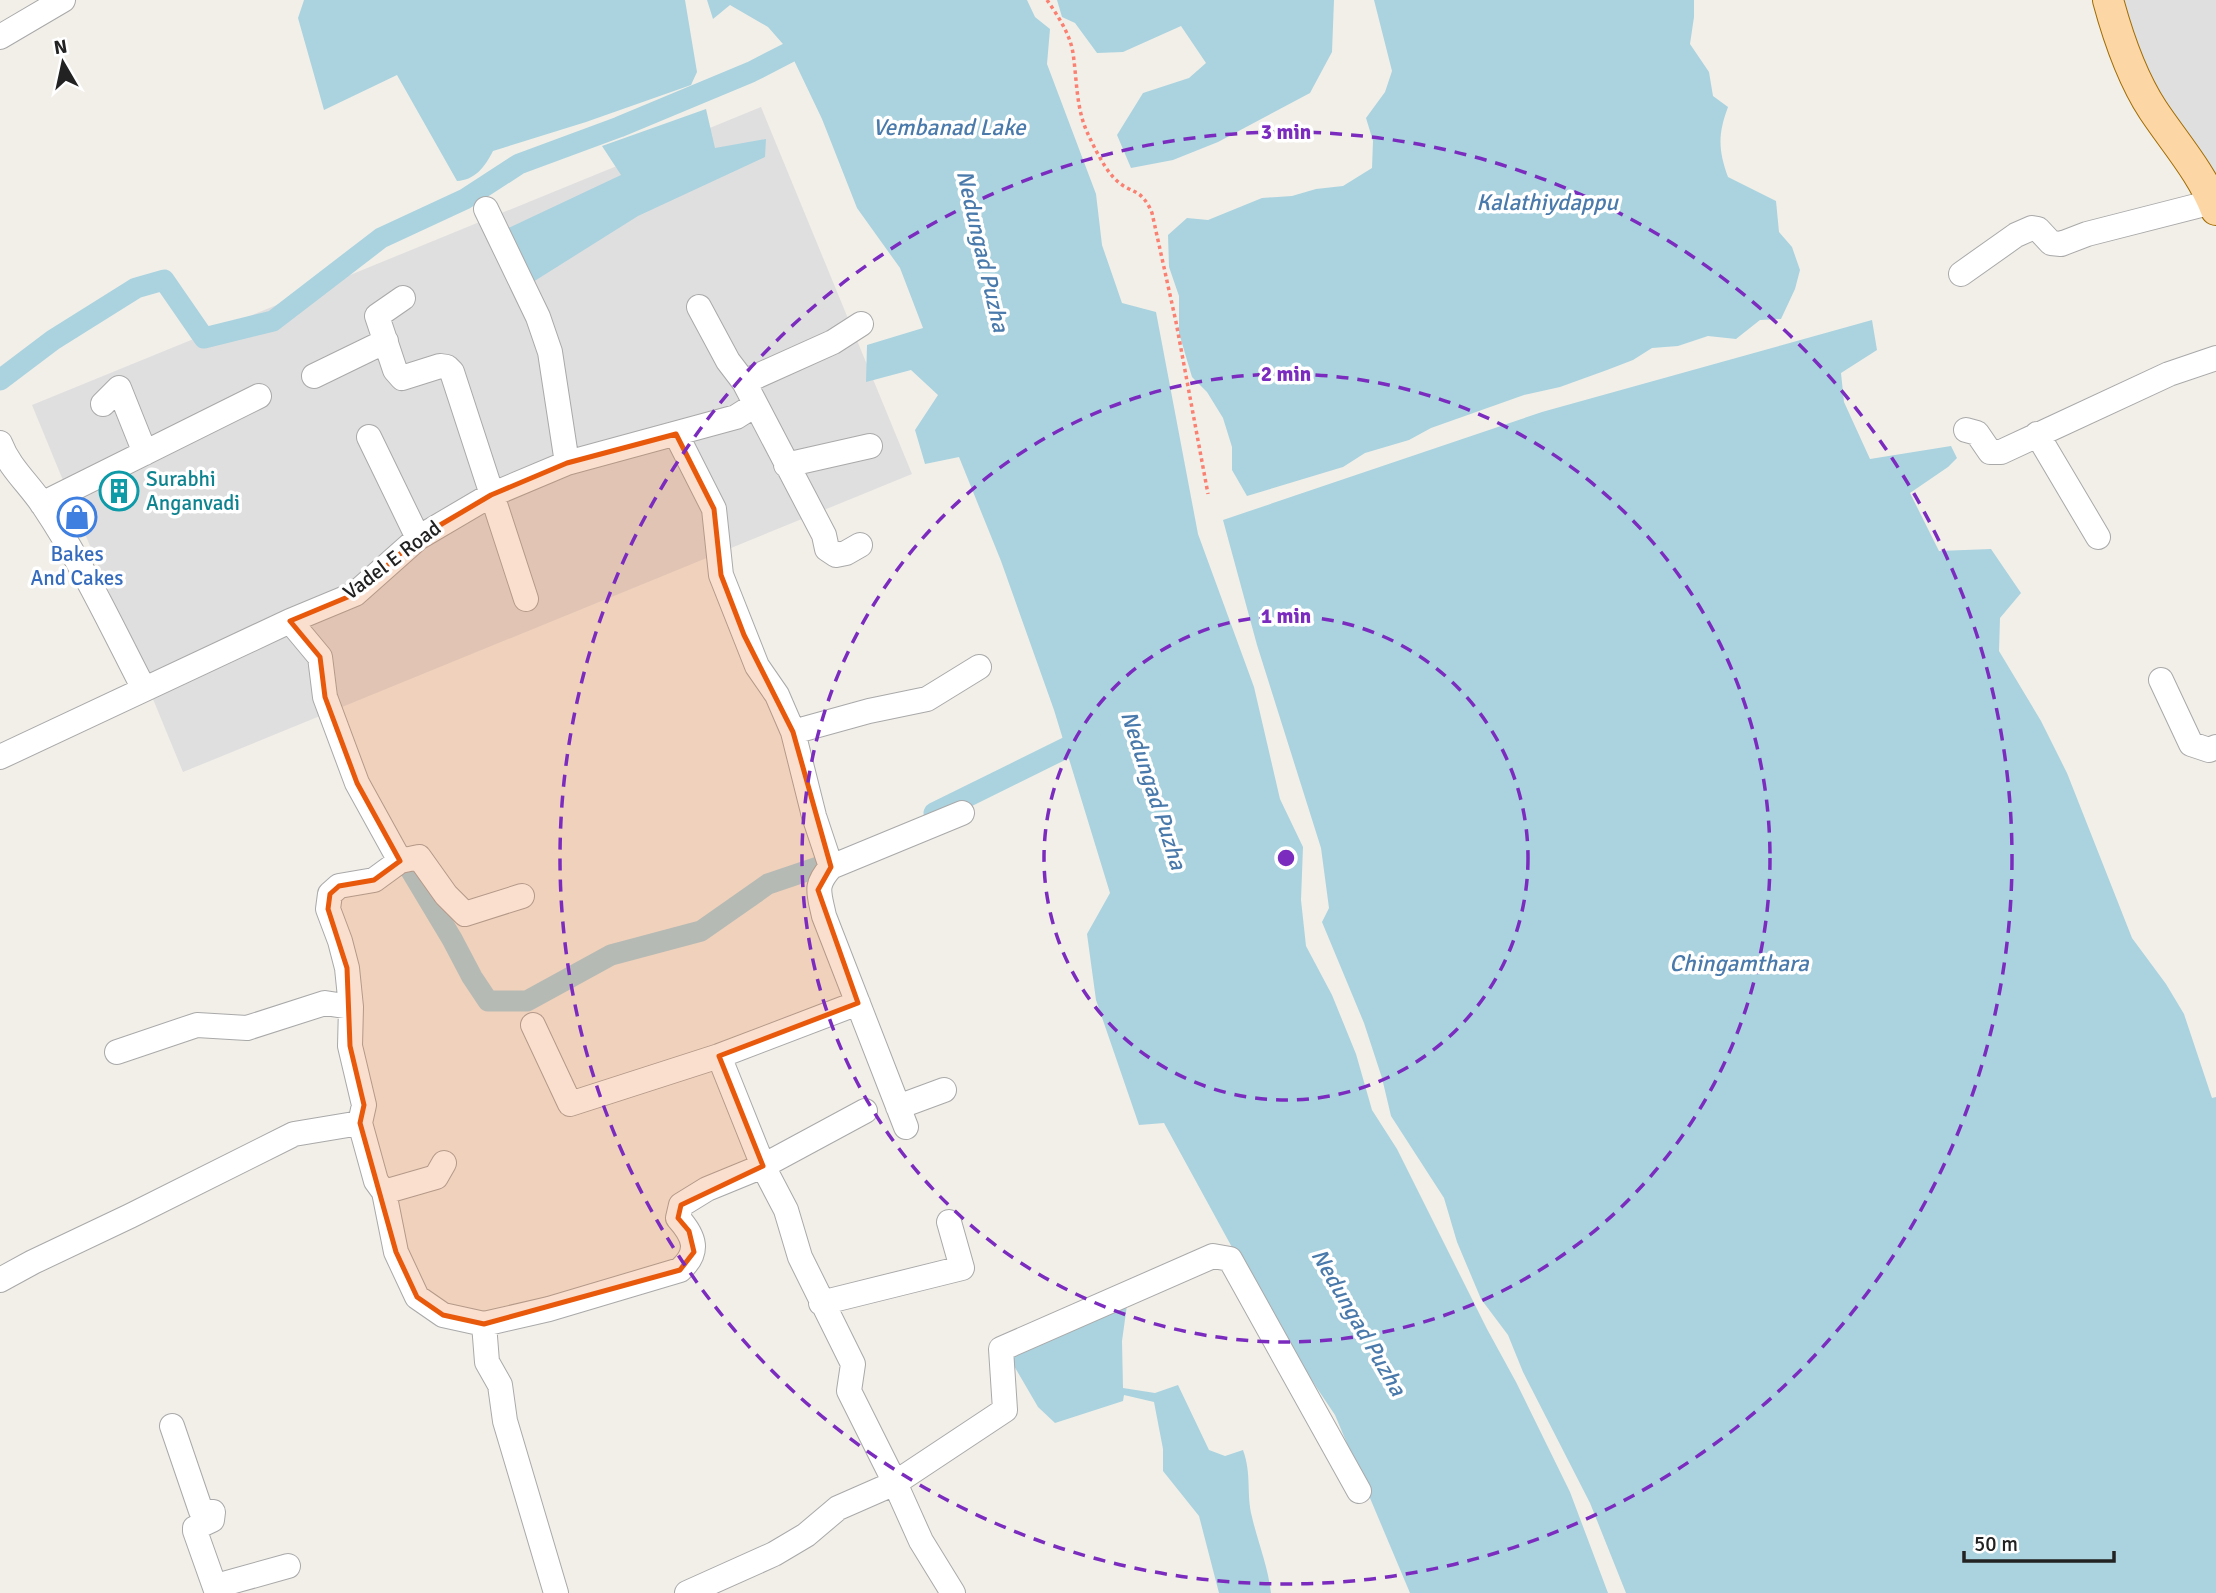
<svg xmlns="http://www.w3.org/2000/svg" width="2216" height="1593" viewBox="0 0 2216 1593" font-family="Signika,sans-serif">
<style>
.residential{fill:#e0dfdf}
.water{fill:#aad3df}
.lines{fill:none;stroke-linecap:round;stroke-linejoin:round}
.canal{stroke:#aad3df;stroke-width:21}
.minor-casing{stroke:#a9a9a9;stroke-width:26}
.major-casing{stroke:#a06b00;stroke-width:32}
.path{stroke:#fa8072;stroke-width:3.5;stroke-dasharray:3.5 3.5;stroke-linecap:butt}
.minor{stroke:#fff;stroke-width:24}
.major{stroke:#fcd6a4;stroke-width:30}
.marked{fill:#e8590c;fill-opacity:0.2;stroke:#e8590c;stroke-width:5;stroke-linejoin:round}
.ring{fill:none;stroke:#7b2cbf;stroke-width:3.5;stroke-dasharray:12 9}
.labels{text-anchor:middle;stroke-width:7;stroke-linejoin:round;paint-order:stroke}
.culture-label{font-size:21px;fill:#0d838f;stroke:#fff;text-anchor:start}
.shop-label{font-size:21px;fill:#366cbe;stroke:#fff}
.street-label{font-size:21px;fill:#222;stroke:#fff}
.water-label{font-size:23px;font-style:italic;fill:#4a7aab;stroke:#fff}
.centre{fill:#7b2cbf;stroke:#fff;stroke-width:3.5}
.ring-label{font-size:21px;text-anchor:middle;font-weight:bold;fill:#7b2cbf;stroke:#fff;stroke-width:7;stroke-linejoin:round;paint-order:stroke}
</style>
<rect width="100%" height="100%" fill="#f2efe9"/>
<path class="residential" d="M2117,0H2216V208L2171,124Z
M761,107L912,474L183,772L32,405Z"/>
<path class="water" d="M304,0H685L697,72L691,85L586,122L493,151C485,167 475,180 457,181L397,75L324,110L298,18Z
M707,0H1027L1035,17L1050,29L1047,64L1096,194L1102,245L1122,303L1156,312L1198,534L1254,687L1280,799L1303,847L1301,900L1306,946L1332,995L1356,1054L1372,1110L1397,1149L1487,1329L1516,1382L1570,1492L1608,1593H1410L1335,1415L1274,1324L1164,1123L1139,1125L1096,1000L1087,934L1110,893L1054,710L1001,561L959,457L925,464L915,430L938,395L911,370L866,382L867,345L923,328L900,268L857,208L822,119L790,52L768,27L730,5L713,19Z
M1057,0H1334L1332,52L1310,93L1218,142L1173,160L1131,168L1117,135L1143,93L1189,78L1206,63L1181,26L1123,52L1097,53L1075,23L1062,17Z
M1374,0H1694V17L1690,44L1709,72L1713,96L1728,107C1718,134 1718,149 1728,177L1776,201L1779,232L1792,247L1800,270L1795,289L1781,319L1760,320L1736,339L1708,336L1678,346L1652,348L1633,360L1607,370L1560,387L1524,395L1431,428L1409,440L1365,453L1343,467L1247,496L1232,470V447L1223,418L1207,392L1192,377L1179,333V296L1169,267L1168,235L1187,218L1208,220L1262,198L1292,196L1316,189L1343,186L1372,168L1373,141L1366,118L1385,92L1392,71Z
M706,109L715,148L766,139L765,157L638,216L525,287L496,234L621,175L602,146Z
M1872,320L1877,350L1841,373L1844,402L1870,459L1951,446L1957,458L1948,467L1910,493L1939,551L1991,549L2021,593L2000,618L1999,651L2041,721L2067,773L2132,938L2166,984L2184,1014L2212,1098L2216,1097V1593H1626L1590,1503L1523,1372L1508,1335L1481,1299L1457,1242L1444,1198L1391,1116L1382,1078L1364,1023L1322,922L1329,908L1321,848L1257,645L1223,520L1542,412Z
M1127,1305L1122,1341L1123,1388L1155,1393L1178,1385L1209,1450L1225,1456L1243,1450C1252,1475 1246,1493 1252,1517C1258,1543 1268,1566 1271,1593H1219L1199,1516L1163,1471V1449L1154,1402L1124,1395L1123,1401L1055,1423L1038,1407L1010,1359L1034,1346Z"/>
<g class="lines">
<path class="canal" d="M0,380L53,340L136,288L164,280L204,338L273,321L381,238L465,199L519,164L619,127L751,72L790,52
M934,813L1090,736
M410,869L452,939L472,977L488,1001H527L611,955L701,931L768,884L839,860"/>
<defs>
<path id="minor" d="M0,37L63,0
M486,209L538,317L550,352L567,463
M1961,274L2016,235L2032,228L2038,229L2051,243L2061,244L2087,234L2216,201
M403,298L377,316L395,370L402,378L440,366L447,367L452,372L526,599
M699,307L728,361L744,382L824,535L827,549L836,555L846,553L860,545
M314,376L386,341
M744,382L833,342L861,324
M103,404L119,388L145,453
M1966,430L1977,433L1990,452H2001L2169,374L2216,358
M676,434L714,509L721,575L757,666L777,695L793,732L814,816L831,867
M2037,434L2098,537
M369,437L418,538
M0,443C9,467 28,483 43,505C82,563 112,627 144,689
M786,465L870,446
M42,504L259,396
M2161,680L2191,744L2209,750L2216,747
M793,732L869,711L927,699L979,667
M0,757L290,621L355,594L418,538L491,495L567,463L736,417L755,405
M400,861L419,857L446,895L465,914L522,896
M533,1025L570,1104L719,1056
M117,1052L197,1025L247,1028L325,1003L351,1007
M898,1107L944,1090
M360,1123L376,1181L384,1192L396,1252L417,1297L443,1315L484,1324L487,1362L500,1385L505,1421L556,1593
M906,1127L824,916C819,892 814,886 831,867L962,813
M384,1192L436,1177L444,1163
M0,1280L33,1262L130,1216L294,1134L360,1123L364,1105L350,1046L351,1007L347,968L340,941L328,909L330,894L339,886L374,880L400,861L357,783L325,697L320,657L290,621
M821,1303L962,1268L949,1222
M484,1324L549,1309L680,1270C700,1252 695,1237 678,1218L681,1205L707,1189L763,1166L719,1056L858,1003
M172,1426L201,1511L213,1512L212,1520L195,1528V1531L217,1593
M216,1586L288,1566
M687,1593L774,1554L806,1535L838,1508L895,1483L849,1391L853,1364L800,1257L786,1210L763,1166L865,1111
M953,1593L921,1541L895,1483L1005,1410L1001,1349L1213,1256L1230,1259L1359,1491"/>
<path id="major" d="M2108,0C2118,37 2132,78 2153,110C2175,143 2202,173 2216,210"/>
</defs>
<use href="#minor" class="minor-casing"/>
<use href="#major" class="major-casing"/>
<path class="path" d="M1047,0C1058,16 1070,34 1073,53C1077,80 1076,107 1087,132C1094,147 1103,166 1114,178C1130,195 1141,186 1152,213L1176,322L1208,494"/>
<use href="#minor" class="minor"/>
<use href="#major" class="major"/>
</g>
<path class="marked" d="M676,434L714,509L721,575L744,635L793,732L831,867L818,890L858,1003L719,1056L763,1166L681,1205L678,1218L689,1231L694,1252L680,1270L484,1324L443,1315L417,1297L396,1252L360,1123L364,1105L350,1046L347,968L328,909L330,894L339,886L374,880L400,861L357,783L325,697L320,657L290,621L355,594L418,538L491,495L567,463Z"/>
<g class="ring">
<circle cx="1286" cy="858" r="242"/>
<circle cx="1286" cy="858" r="484"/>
<circle cx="1286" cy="858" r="726"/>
</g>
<defs>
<symbol id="building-ring" viewBox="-11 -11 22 22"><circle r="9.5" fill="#fff" stroke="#0f9aa8" stroke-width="1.5"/><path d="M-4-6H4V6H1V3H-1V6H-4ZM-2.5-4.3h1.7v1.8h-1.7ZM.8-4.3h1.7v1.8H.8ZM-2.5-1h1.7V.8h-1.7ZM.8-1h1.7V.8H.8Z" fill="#0f9aa8"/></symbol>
<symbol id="shop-ring" viewBox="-11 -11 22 22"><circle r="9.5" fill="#fff" stroke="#3f7fe0" stroke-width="1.5"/><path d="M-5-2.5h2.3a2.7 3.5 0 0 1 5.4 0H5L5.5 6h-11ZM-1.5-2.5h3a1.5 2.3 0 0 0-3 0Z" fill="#3f7fe0"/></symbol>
</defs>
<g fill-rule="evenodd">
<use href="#building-ring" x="97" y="469" width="44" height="44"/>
<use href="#shop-ring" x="55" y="495" width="44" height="44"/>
</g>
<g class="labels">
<g class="culture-label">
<text x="146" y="486">Surabhi<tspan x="146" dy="24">Anganvadi</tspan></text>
</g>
<g class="shop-label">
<text x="77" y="561">Bakes<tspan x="77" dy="24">And Cakes</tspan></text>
</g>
<g class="street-label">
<text transform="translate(392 560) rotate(-37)" y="7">Vadel E Road</text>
</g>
<g class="water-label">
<text x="949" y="135">Vembanad Lake</text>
<text x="1547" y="210">Kalathiydappu</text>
<text transform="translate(983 251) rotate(77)" y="8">Nedungad Puzha</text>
<text transform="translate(1154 790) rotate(72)" y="8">Nedungad Puzha</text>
<text x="1739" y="971">Chingamthara</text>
<text transform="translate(1359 1322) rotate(60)" y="8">Nedungad Puzha</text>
</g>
</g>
<circle cx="1286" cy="858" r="10" class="centre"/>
<g class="ring-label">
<text x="1286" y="139">3 min</text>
<text x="1286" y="381">2 min</text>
<text x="1286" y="623">1 min</text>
</g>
<g transform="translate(63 63) rotate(351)" stroke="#ffffff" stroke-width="5" paint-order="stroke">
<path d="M0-5L12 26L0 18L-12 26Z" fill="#222222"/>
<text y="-10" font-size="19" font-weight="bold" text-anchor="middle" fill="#222222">N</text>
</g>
<path d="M1964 1551v10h150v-10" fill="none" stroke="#222222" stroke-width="3.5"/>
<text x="1974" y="1551" font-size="21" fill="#222222" stroke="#ffffff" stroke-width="5" paint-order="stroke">50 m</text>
</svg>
